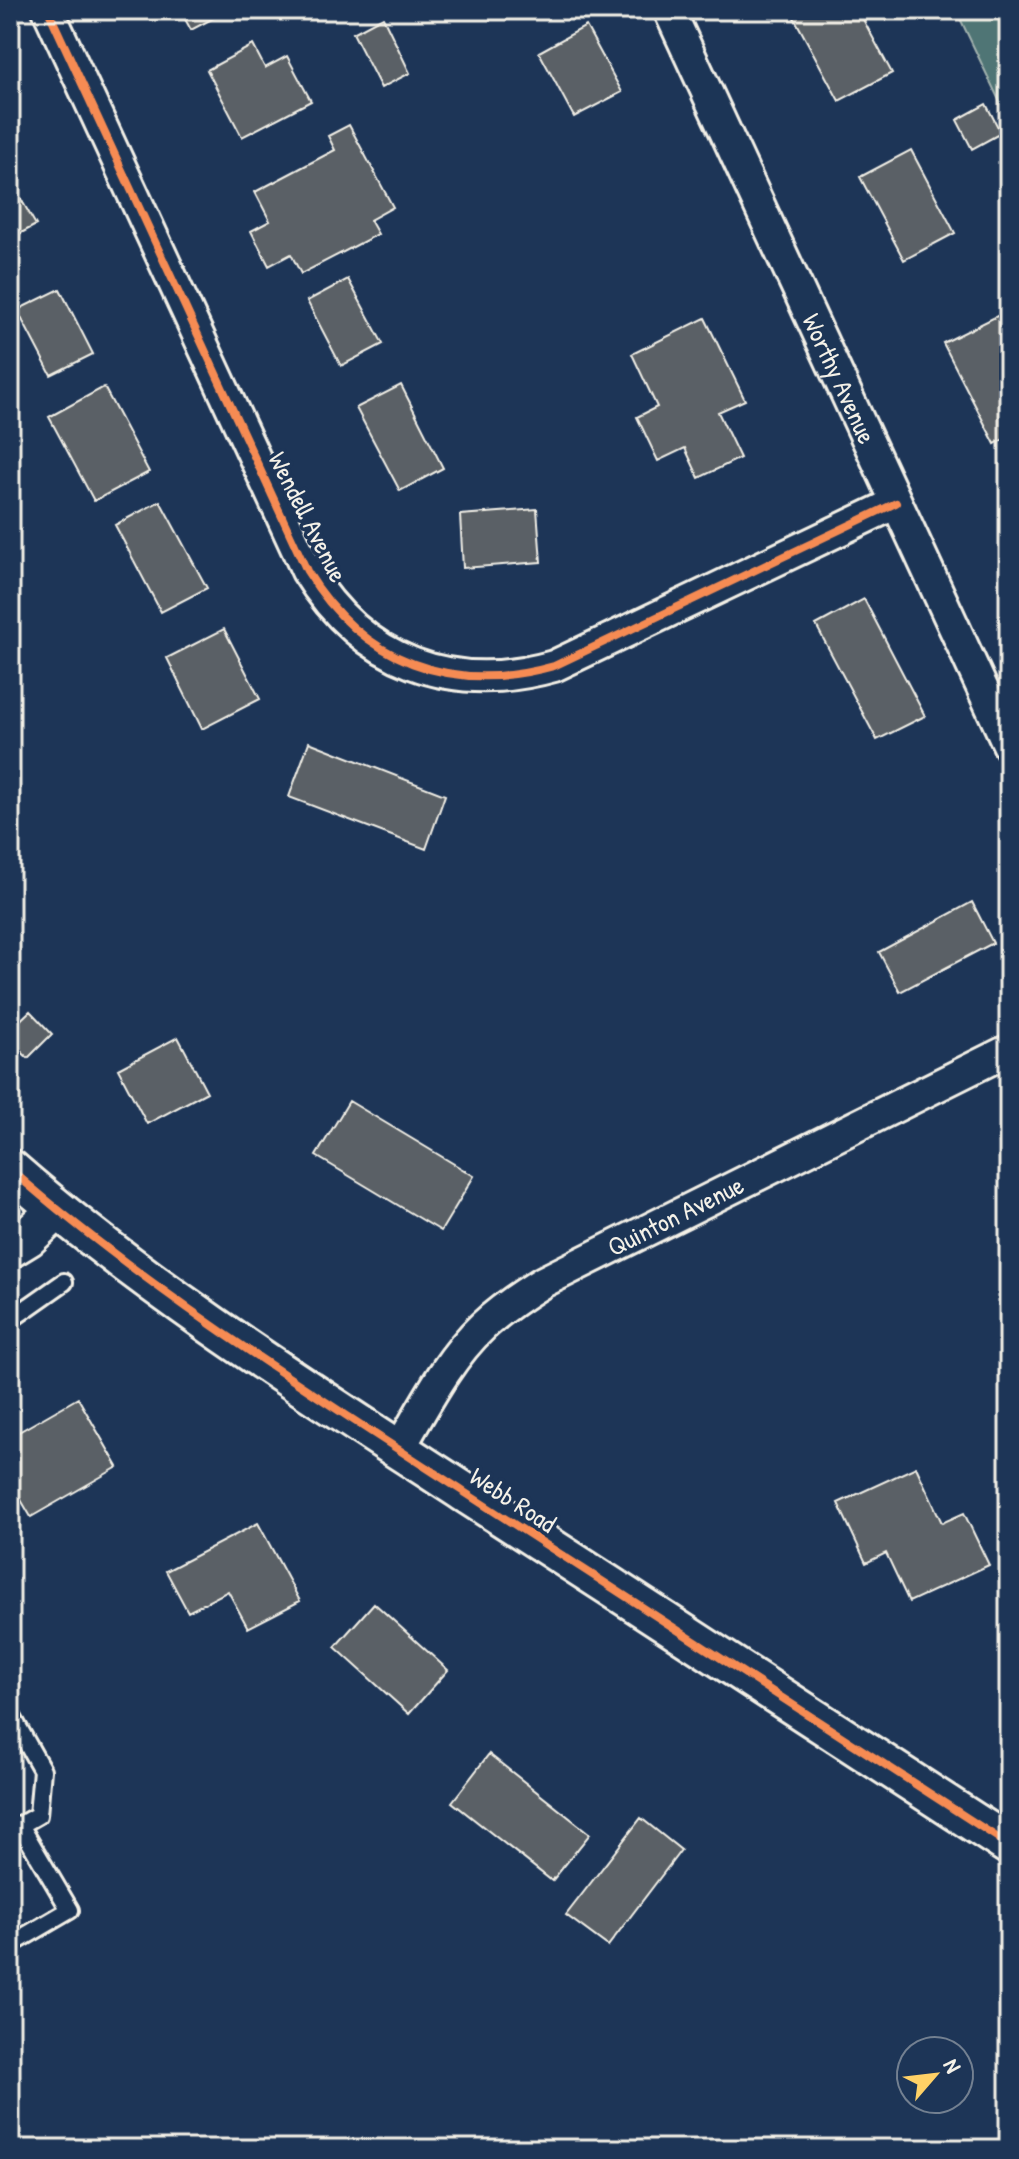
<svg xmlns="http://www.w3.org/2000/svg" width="1019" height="2159" viewBox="0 0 1019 2159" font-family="'Patrick Hand',sans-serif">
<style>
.green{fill:#507475;stroke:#a2b2ae;stroke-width:2}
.building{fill:#5a6166;stroke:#f4f1e8;stroke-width:2}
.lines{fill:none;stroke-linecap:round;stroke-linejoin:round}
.service-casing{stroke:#f4f1e8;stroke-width:22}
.minor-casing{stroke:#f4f1e8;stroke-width:36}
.tertiary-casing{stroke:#f4f1e8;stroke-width:44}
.service{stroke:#1d3557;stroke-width:16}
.minor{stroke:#1d3557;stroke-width:30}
.tertiary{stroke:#1d3557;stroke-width:38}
.cycleway-casing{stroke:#1d3557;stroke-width:13}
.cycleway{stroke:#f68b52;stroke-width:8}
.labels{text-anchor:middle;stroke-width:7;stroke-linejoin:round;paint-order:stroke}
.street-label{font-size:26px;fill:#f4f1e8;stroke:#1d3557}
</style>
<rect width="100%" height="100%" fill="#1d3557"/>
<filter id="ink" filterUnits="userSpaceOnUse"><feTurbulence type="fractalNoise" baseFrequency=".0125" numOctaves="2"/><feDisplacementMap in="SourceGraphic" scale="16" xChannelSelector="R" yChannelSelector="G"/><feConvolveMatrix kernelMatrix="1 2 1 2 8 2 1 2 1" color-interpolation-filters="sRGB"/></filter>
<g filter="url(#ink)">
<path class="green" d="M956,10H1009V121Z"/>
<path class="building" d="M180,10H229L191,30Z
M790,10H858L892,73L839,101Z
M383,17L410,73L381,88L353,33Z
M586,26L622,92L574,117L539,52Z
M253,45L265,68L287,56L311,101L242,137L207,70Z
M986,104L1001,133L972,149L957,120Z
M349,125L393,207L370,220L378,234L301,274L291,254L269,266L251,231L270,221L255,192L335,150L328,136Z
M911,150L955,233L904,260L860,177Z
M10,180L36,225L10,239Z
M348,279L383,344L341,366L307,301Z
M60,289L93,354L51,375L17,310Z
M1003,313L1009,325V436L995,444L943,343Z
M705,318L745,400L718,412L740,458L699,478L685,448L658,461L637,417L657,407L632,354Z
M401,385L443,468L400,491L356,408Z
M104,387L149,472L94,501L49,417Z
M160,501L207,588L161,612L115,525Z
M537,509L541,562L463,568L460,515Z
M864,599L925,716L877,740L816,625Z
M224,629L260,699L202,729L167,658Z
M309,742L445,795L426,849L289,797Z
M972,902L993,943L900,992L879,952Z
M30,1011L52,1034L28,1058L10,1041V1030Z
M178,1037L207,1092L147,1124L118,1069Z
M349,1101L474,1176L441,1231L316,1156Z
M78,1398L118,1467L31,1517L10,1481V1437Z
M916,1467L942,1523L964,1513L989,1565L909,1602L886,1553L866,1563L838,1503Z
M258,1523L300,1601L248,1628L228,1591L188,1612L166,1571Z
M374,1603L448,1670L409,1714L335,1647Z
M489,1754L590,1834L552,1881L452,1802Z
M641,1818L681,1850L608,1946L566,1915Z"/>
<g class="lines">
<defs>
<path id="service" d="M10,1320L64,1282
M10,1713L42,1770L38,1815L10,1831
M10,1945L70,1910L20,1825"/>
<g id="minor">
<path d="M48,10L307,571C363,662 451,695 554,666L896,503"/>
<path id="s1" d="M669,10L1009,746"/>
<path id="s2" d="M399,1449C424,1407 447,1360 483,1326C501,1309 522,1295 543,1282L1009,1050"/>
</g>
<path id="tertiary" d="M10,1169C148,1290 310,1392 464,1492C646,1609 827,1727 1009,1845
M10,1248L28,1237L57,1210"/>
</defs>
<use href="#service" class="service-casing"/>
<use href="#minor" class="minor-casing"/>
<use href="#tertiary" class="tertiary-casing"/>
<use href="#service" class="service"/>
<use href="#minor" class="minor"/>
<use href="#tertiary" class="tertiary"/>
<defs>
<path id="cycleway" d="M48,10L307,571C363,662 451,695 554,666L896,503
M10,1169C148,1290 310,1392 464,1492C646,1609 827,1727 1009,1845"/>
</defs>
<use href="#cycleway" class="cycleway-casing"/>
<use href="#cycleway" class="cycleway"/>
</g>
</g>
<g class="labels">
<g class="street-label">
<text dy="9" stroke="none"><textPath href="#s1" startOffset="406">Worthy Avenue</textPath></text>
<text transform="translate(308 517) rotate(63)" y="9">Wendell Avenue</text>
<text dy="9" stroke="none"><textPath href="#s2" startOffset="372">Quinton Avenue</textPath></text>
<text transform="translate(513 1500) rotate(33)" y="9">Webb Road</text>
</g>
</g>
<rect width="1019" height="2159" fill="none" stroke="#1d3557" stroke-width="40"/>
<rect x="20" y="20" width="979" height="2119" fill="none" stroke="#f4f1e8" stroke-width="3" filter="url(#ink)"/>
<g transform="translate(935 2075) rotate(62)"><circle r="38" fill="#1d3557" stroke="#738091" stroke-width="2"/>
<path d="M0-6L14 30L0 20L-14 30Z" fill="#ffd166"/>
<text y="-12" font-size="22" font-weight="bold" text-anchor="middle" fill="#f4f1e8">N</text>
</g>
</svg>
